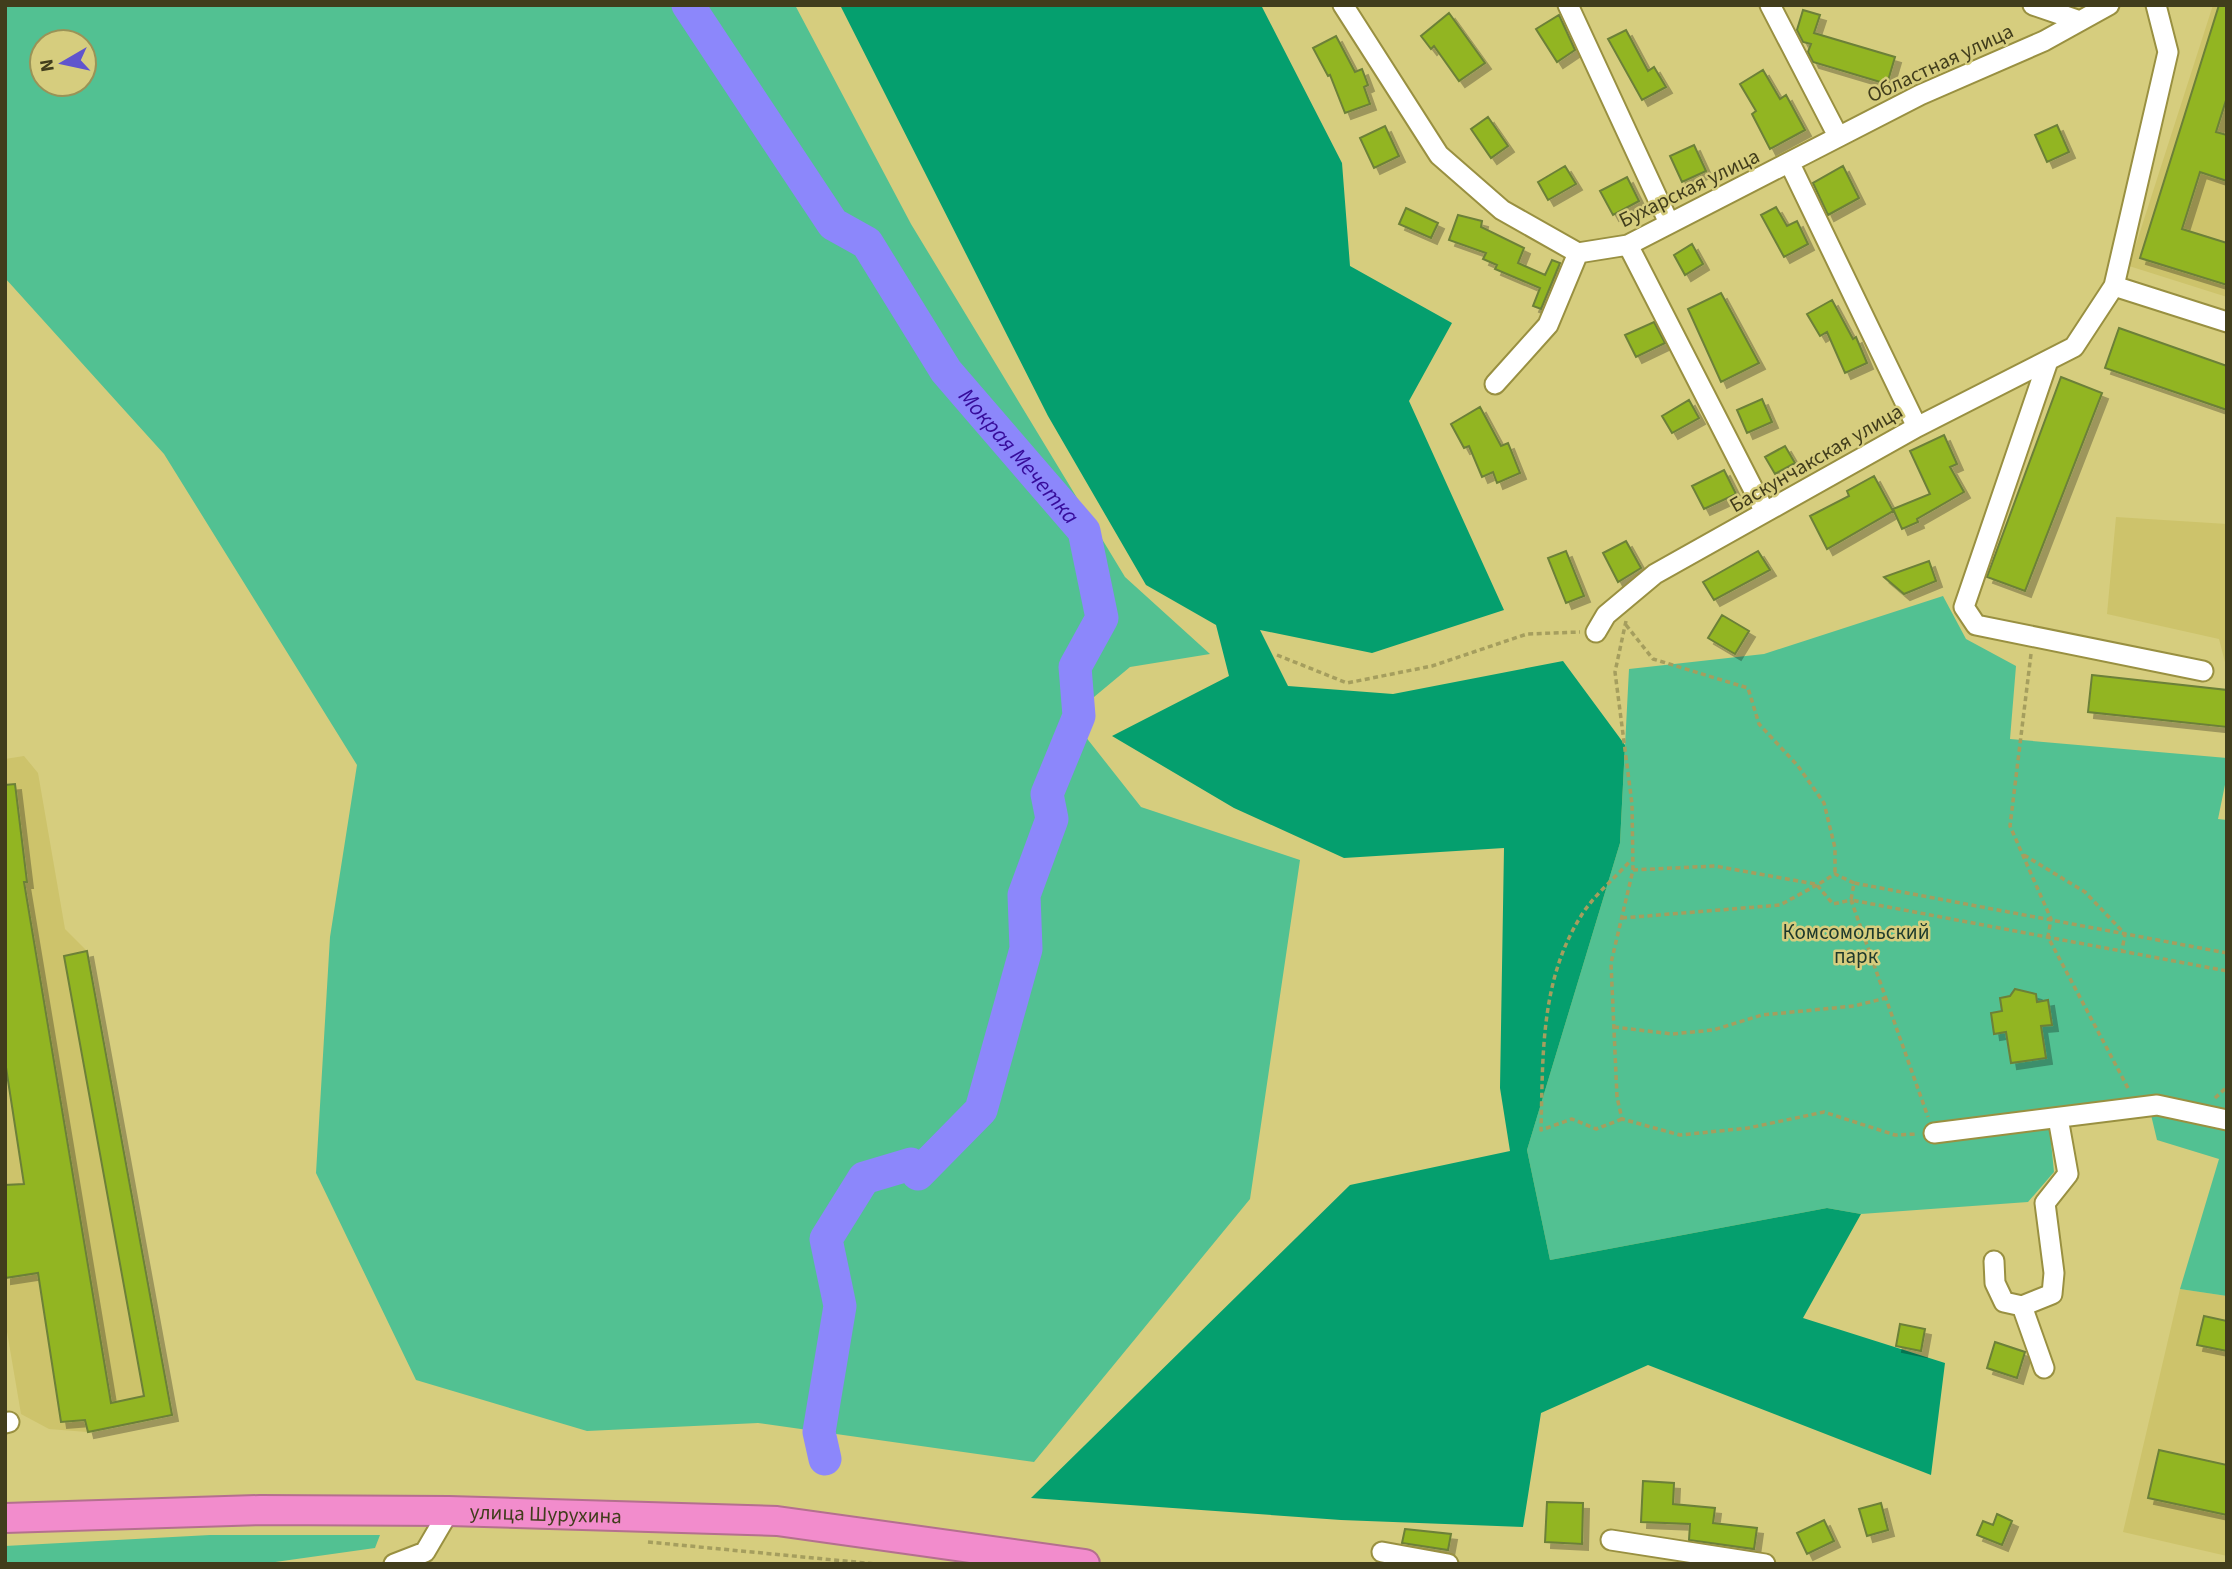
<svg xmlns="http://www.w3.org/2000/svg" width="2232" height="1569" viewBox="0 0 2232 1569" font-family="'Source Sans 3',sans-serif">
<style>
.built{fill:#cdc36b}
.green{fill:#52c192;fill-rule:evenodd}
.forest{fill:#059f6e}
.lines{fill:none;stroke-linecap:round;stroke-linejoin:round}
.river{stroke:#8c87fb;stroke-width:33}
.building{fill:#92b520;stroke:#6c8038;stroke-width:2;filter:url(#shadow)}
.minor-casing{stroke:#999041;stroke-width:23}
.highway-casing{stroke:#b4708e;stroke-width:32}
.path{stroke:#a59e5e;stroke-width:3.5;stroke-dasharray:5 3.5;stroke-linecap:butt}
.minor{stroke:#fff;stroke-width:19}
.highway{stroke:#f28ccc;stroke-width:28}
.labels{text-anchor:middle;stroke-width:5;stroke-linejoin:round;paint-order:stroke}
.street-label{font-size:21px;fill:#413d1c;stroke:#d6cd7e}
.park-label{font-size:21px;fill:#1e392c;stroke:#d6cd7e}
.water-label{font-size:23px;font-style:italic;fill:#370c9b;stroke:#d6cd7e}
</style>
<defs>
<filter id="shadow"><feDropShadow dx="6" dy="6" stdDeviation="0" flood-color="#0004"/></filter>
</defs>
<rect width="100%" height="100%" fill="#d6cd7e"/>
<path class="built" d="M2213,5H2227V297L2129,266Z
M2116,517L2227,524V670L2219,639L2107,614Z
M24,756L38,773L65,929L87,951L172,1415L87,1432L49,1429L21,1414L5,1320V759Z
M2180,1289L2227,1296V1556L2123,1532Z"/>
<path class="green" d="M5,5H795L911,224L1125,577L1210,654L1130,667L1070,717L1141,807L1300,860L1250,1199L1034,1462L758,1423L587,1431L416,1380L316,1173L330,937L357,765L164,454L5,278ZM42,42H84V84H42Z
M1943,596L1966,639L2016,666L2010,739L2227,758V775L2218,819L2227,820V1296L2180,1289L2219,1159L2157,1140L2147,1098L2048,1111L2054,1172L2028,1202L1861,1214L1827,1208L1550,1260L1527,1150L1620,843L1629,669L1764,654Z
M210,1535H380L375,1548L261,1564H5V1546Z"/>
<path class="forest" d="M840,5H1261L1342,163L1350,266L1452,323L1409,401L1504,610L1372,653L1260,630L1288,686L1393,694L1563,661L1625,745L1620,843L1527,1150L1550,1260L1827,1208L1861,1214L1803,1318L1945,1363L1931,1475L1648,1365L1541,1413L1523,1527L1341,1520L1031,1498L1350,1185L1510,1151L1500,1088L1504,848L1344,858L1234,808L1112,736L1229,676L1216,625L1146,585L1048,416Z"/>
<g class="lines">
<path class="river" id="s1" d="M688,5L833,224L867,243L946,371L1084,531L1102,618L1075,667L1079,716L1047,794L1052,819L1024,895L1026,949L981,1110L918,1174L911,1164L864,1178L826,1239L840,1306L819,1432L825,1459"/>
</g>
<path class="building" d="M2219,5H2227V97L2216,132L2227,135V181L2200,172L2182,229L2227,243V285L2140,258Z
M1803,10L1820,15L1814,33L1895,57L1887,84L1813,62L1808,52L1811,44L1803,42L1797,30Z
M1449,13L1485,63L1459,81L1434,46L1431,49L1421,36Z
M1559,15L1575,50L1557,62L1536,29Z
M1626,30L1648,71L1654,67L1666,87L1642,100L1608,39Z
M1336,36L1355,72L1362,69L1368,85L1364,87L1370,104L1345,113L1330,75L1328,76L1313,48Z
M1763,70L1780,99L1786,95L1805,130L1770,149L1752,114L1756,111L1740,84Z
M1488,117L1508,146L1491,158L1471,129Z
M2057,125L2069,152L2047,162L2035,135Z
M1385,126L1399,156L1374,168L1360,138Z
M1694,145L1706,171L1682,182L1670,156Z
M1565,166L1576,184L1548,200L1538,182Z
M1843,166L1859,198L1828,215L1813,183Z
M1627,177L1639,201L1613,215L1600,191Z
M1776,207L1787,226L1797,221L1808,244L1784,257L1761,215Z
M1406,208L1438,223L1431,238L1399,224Z
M1458,215L1482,221L1481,227L1524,248L1518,263L1545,275L1552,260L1560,263L1541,309L1533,306L1540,288L1495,269L1497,265L1483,259L1486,253L1449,240Z
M1692,244L1703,264L1685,275L1674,255Z
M1721,293L1759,363L1721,382L1688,309Z
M1832,300L1853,339L1856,337L1867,363L1845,373L1827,332L1820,336L1807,314Z
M1654,322L1665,343L1636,357L1625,335Z
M2119,328L2227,366V410L2105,368Z
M2061,377L2102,393L2025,591L1987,577Z
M1762,399L1772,422L1747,433L1737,410Z
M1689,400L1699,418L1672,433L1662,416Z
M1480,407L1501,446L1508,443L1520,473L1497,483L1493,472L1482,477L1469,446L1464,448L1451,424Z
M1944,435L1957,464L1950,467L1964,492L1917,519L1918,522L1902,529L1893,509L1930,494L1910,451Z
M1785,446L1795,463L1775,474L1765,457Z
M1724,470L1736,494L1704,509L1692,486Z
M1874,476L1893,511L1827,549L1810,516L1849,496L1847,491Z
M1626,541L1641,568L1618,582L1603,553Z
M1566,551L1584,596L1566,603L1548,558Z
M1758,551L1770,570L1714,600L1703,582Z
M1929,561L1936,581L1904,594L1884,577Z
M1722,615L1749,631L1735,654L1708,638Z
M2092,675L2227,690V727L2088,712Z
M15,784L27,882H24L111,1403L144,1396L64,956L87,951L172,1415L88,1432L85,1420L61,1422L38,1273L5,1278V1185L24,1184L5,1061V785Z
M2015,989L2036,994L2037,1002L2048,1000L2052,1025L2041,1026L2046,1058L2011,1063L2006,1032L1994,1034L1991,1013L2002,1011L2000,998L2010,996Z
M2204,1316L2227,1321V1351L2197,1345Z
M1900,1324L1925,1329L1921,1351L1896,1346Z
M1995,1342L2025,1352L2017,1378L1987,1368Z
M2159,1450L2227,1465V1515L2148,1498Z
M1643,1481L1674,1483L1673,1504L1715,1508L1713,1523L1757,1528L1754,1549L1689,1540L1690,1524L1641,1522Z
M1547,1502L1583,1503L1582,1544L1545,1542Z
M1881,1503L1888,1530L1867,1536L1859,1509Z
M1997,1514L2012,1521L2002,1545L1977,1535L1983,1521L1993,1525Z
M1824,1520L1834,1541L1807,1554L1797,1533Z
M1405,1529L1451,1534L1448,1550L1402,1543Z"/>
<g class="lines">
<defs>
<path id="minor" d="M1343,5L1439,155L1502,210L1578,253L1628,245L1920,95L2044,41L2109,5
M1568,5L1669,223
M1770,5L1838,136
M2033,5L2080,21
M1790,164L1917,427
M1628,245L1765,512
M2114,286L2227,322
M2048,361L1964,607L1976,625L2203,671
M1495,384L1548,325L1578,253
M1596,632L1606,615L1655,574L1917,427L2074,347L2114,286L2168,52L2156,5
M1934,1133L2157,1105L2227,1120
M1994,1261L1995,1283L2004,1302L2022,1306L2052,1294L2054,1273L2045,1203L2068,1174L2058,1118
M2022,1306L2044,1368
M5,1423L9,1422
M1611,1540L1765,1564
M1382,1552L1448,1564
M394,1564L425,1552L449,1511"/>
<g id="highway">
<path id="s2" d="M5,1518L260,1510L449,1511L777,1521L1085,1564"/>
</g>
</defs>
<use href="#minor" class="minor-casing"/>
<use href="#highway" class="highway-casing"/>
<path class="path" d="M1626,621L1615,672L1632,804L1633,870L1611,963L1617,1097L1622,1119L1680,1135L1748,1128L1824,1112L1895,1135L1918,1134
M1626,625L1653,659L1748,688L1759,724L1798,766L1824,803L1835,848V874
M2031,654L2010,826L2051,919L2048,937L2129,1090
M1277,655L1347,683L1432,666L1527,634L1580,632
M2024,855L2085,892L2125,934L2122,950
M1633,870L1715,866L1815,884
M1854,883L1835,874L1817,885L1833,904L1851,900L1928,1117
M1622,918L1780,905L1817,885
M2227,953L1854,883L1851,900L2227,971
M1614,1027L1672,1034L1713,1030L1762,1015L1854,1006L1886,998
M2215,1098L2227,1087
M1622,1119L1596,1129L1572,1119L1541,1130C1543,1056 1540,981 1581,916C1593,896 1615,878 1631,860
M648,1542L876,1564"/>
<use href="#minor" class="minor"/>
<use href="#highway" class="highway"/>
</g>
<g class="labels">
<g class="street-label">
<text transform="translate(1940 63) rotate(-25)" y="7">Областная улица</text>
<text transform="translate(1689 188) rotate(-26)" y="7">Бухарская улица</text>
<text transform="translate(1816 458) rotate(-30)" y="7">Баскунчакская улица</text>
<text dy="7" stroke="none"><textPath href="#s2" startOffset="541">улица Шурухина</textPath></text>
</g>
<g class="park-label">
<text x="1856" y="939">Комсомольский<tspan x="1856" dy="24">парк</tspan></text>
</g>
<g class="water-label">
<text dy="8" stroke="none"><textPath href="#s1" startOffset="564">Мокрая Мечетка</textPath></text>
</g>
</g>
<rect width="2232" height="1569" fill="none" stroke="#413d1c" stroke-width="14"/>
<g transform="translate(63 63) rotate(261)"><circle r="33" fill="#d6cd7e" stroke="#9a9357" stroke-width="2"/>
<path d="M0-5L12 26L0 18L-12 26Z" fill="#6055cd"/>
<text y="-10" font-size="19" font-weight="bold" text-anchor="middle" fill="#413d1c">N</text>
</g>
</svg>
